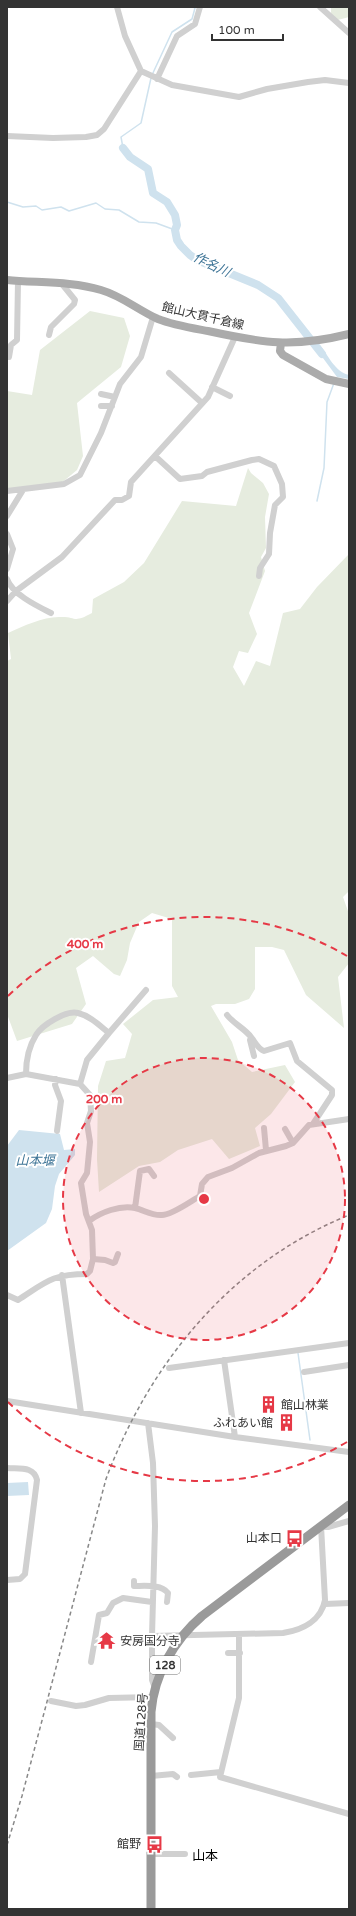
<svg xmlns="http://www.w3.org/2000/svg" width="356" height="1916" viewBox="0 0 356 1916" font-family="'Varela Round','Noto Sans JP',sans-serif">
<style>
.green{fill:#e6ecdf}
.water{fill:#cfe2ee}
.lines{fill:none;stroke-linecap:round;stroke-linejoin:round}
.stream{stroke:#cfe2ee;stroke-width:1.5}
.river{stroke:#cfe2ee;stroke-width:8}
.minor{stroke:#d0d0d0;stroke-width:6}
.major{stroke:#ababab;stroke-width:8}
.highway{stroke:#9a9a9a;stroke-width:9}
.rail{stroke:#888;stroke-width:1.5;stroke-dasharray:4 3;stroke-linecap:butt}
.ring{fill:none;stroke:#e63946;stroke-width:2;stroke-dasharray:7 5}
.labels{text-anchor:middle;stroke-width:4;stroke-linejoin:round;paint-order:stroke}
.shield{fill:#fff;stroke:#707070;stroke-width:1}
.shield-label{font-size:11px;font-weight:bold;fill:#333}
.street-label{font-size:12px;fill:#333;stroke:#fff}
.poi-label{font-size:12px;fill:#333;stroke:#fff;text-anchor:end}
.water-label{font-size:13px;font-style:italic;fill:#3f7597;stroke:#fff}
.neighbourhood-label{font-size:13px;fill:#000;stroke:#fff}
.centre{fill:#e63946;stroke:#fff;stroke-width:2}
.ring-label{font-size:12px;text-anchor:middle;font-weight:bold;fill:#e63946;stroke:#fff;stroke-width:4;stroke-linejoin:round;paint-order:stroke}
</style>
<rect width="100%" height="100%" fill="#fff"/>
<path class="green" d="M331,7H349V17L334,21L331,13Z
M90,311L124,318L130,336L121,367L77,403L83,456L77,470L59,485L7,489V391L32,395L40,350Z
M248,468L251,473L263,483L269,494L265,517L266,548L261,557L265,571L249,613L257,634L248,653L239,651L233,667L244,686L256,661L270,666L283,613L300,609L317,587L349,554V891L343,897L349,914V963L338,977L344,1028L306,995L284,950L272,947H255V989L249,999L235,1004H216L211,1006L232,1042L238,1060L252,1072L285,1065L295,1082L271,1114L255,1128L260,1146L229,1159L212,1139L178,1150L160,1162L139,1166L99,1192L97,1159L98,1086L106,1061L125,1058L132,1034L123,1024L153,1000L178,997L172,986V919L152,913L139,922L130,943L127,960L120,976L114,974L93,956L76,968L86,1004L72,1024L17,1041L7,1014V661L11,659L8,633C24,626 42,617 59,617C77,616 72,624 92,613L93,599L124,582L144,563L182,501L236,506Z"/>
<path class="water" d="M320,345C328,355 335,372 349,375V379L337,377L320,354L312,347Z
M19,1130L60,1134L64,1150L75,1149V1155L59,1174L55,1186L52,1209L46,1223L7,1251V1146Z
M28,1482L29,1495L7,1496V1483Z"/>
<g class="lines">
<path class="stream" d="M152,75L172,32L192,19L195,8L193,7
M123,148L121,137L141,123L151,78
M7,202L23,207L36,206L42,210L61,207L69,211L96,203L105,209L119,210L139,222L156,223L175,230
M317,501L324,468L327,402L334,383
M298,1353L310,1440"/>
<path class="river" d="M123,148L130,157L148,169L153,193L167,202L175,215L177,225L175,230L177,240L181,246L190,255L197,260L258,285L278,298L322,354"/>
<path class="minor" d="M117,7L125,36L141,71L172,85L239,97L267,89L308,82L325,80L349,83
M320,7L349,33
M157,79L177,36L195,24L200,7
M7,136L53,138L86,137L97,135L104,129L141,71
M49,335L51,327L74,304L75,300L62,284
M9,357L11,345L17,340L18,281
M169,373L202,403
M212,387L230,396
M101,394L115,397
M101,406H112
M155,456L180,479L202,476L207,472L252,460L259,459L274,466L282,484L283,497L275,505L270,533L269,554L260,568L259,576
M7,491L64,484L80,475L101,433L120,384L141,357L153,317
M7,516L23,490
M7,534L13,549L7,569
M7,579C12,594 37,606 51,613
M7,601L16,591L62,557L115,500H122L129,496L131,482L208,397L235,337
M227,1015C234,1024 244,1028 251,1037C255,1042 258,1049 264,1051L290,1043L297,1061L332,1090V1095L313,1124
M250,1040L254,1056
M26,1074C26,1061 29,1046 36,1035C42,1025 66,1010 78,1013C90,1016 99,1025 109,1033
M7,1078L26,1074L80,1084L90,1095L91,1111L87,1123L90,1142L87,1173L81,1183L86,1214L92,1230L93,1259L90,1271L87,1274C52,1274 46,1282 18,1300L7,1295
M56,1079L55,1085L61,1101L57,1131
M80,1084L87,1060L109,1033L146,990
M264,1128L266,1150
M285,1129L293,1143
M135,1208L140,1171L149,1169L154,1176
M89,1221C101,1212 120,1205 135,1208C144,1210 152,1216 162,1215C172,1215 191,1201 200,1196L202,1184L208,1177L232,1168L259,1153L286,1146L293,1143L309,1125L349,1119
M93,1259L105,1260L113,1263L115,1262L118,1254
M62,1275L81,1413
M224,1360L235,1437
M169,1368L349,1343
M304,1372L349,1365
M7,1401L235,1437L349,1452
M148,1423L153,1463L155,1526L152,1636V1680L155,1688
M7,1468C20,1469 34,1466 37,1480L25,1574L20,1579L7,1580
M134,1581V1586C145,1586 161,1584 168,1593L167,1602
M325,1604L349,1603
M239,1635V1698L220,1777L349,1814
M152,1636L283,1633C302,1630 321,1621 325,1600L321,1526L328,1527L349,1521
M228,1653H240
M91,1662L99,1615L107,1613L113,1603L123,1598L152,1602
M51,1701L76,1706L85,1705L109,1698L153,1697
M151,1724L159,1725L173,1738
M191,1775L221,1772
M151,1776L173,1774L177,1777
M151,1854H185"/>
<path class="major" d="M7,280C38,283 71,281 101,290C122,296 138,310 158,319C173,325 192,328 208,331C263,343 293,348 349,334
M281,343L280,351L283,355L326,379L349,384"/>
<path class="highway" d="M151,1909V1712C154,1675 174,1640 202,1616L349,1505"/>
<path class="rail" d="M7,1845L22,1796L106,1479C150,1362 231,1263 349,1215"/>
</g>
<circle cx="204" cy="1199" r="141" fill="#e63946" fill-opacity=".12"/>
<g class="ring">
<circle cx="204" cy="1199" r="141"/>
<path d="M347 1442A282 282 0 0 1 8 1402M8 996A282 282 0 0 1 347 956"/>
</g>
<defs>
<symbol id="building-bare" viewBox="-9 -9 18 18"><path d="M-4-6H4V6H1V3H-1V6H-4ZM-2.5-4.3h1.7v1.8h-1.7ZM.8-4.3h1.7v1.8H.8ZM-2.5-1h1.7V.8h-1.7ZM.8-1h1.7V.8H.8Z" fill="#e63946" stroke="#fff" stroke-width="2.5" paint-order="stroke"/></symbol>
<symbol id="bus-bare" viewBox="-9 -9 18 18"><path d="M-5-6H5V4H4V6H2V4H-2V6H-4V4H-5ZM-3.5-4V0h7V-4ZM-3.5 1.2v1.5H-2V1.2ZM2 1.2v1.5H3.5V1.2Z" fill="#e63946" stroke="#fff" stroke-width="2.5" paint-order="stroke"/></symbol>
<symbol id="temple-bare" viewBox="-9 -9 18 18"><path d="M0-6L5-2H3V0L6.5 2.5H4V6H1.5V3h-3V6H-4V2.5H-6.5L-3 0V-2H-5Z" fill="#e63946" stroke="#fff" stroke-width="2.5" paint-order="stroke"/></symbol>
</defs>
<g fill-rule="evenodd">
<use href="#building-bare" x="256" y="1392" width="25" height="25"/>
<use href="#building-bare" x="274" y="1410" width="25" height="25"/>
<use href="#bus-bare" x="282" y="1526" width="25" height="25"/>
<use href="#temple-bare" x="94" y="1628" width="25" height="25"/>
<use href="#bus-bare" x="142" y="1832" width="25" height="25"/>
</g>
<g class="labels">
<rect class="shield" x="150" y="1656" width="30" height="18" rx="3"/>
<g class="shield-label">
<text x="165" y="1669">128</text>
</g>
<g class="street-label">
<text transform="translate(203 316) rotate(13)" y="4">館山大貫千倉線</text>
<text transform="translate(141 1722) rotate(-86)" y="4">国道128号</text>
</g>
<g class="poi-label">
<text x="281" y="1409" text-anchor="start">館山林業</text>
<text x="273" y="1427">ふれあい館</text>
<text x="282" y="1542">山本口</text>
<text x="120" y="1645" text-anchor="start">安房国分寺</text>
<text x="141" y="1848">館野</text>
</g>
<g class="water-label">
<text transform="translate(212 264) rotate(26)" y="5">作名川</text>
<text x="35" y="1165">山本堰</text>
</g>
<g class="neighbourhood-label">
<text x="205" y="1860">山本</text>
</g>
</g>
<circle cx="204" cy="1199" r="6" class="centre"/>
<g class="ring-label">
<text x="85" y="948">400 m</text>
<text x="104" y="1103">200 m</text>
</g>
<rect width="356" height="1916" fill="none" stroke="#333333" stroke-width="16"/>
<path d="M212 34v6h71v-6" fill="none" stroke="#333333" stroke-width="2"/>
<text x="218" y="34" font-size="12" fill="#333333" stroke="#ffffff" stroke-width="3" paint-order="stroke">100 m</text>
</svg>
